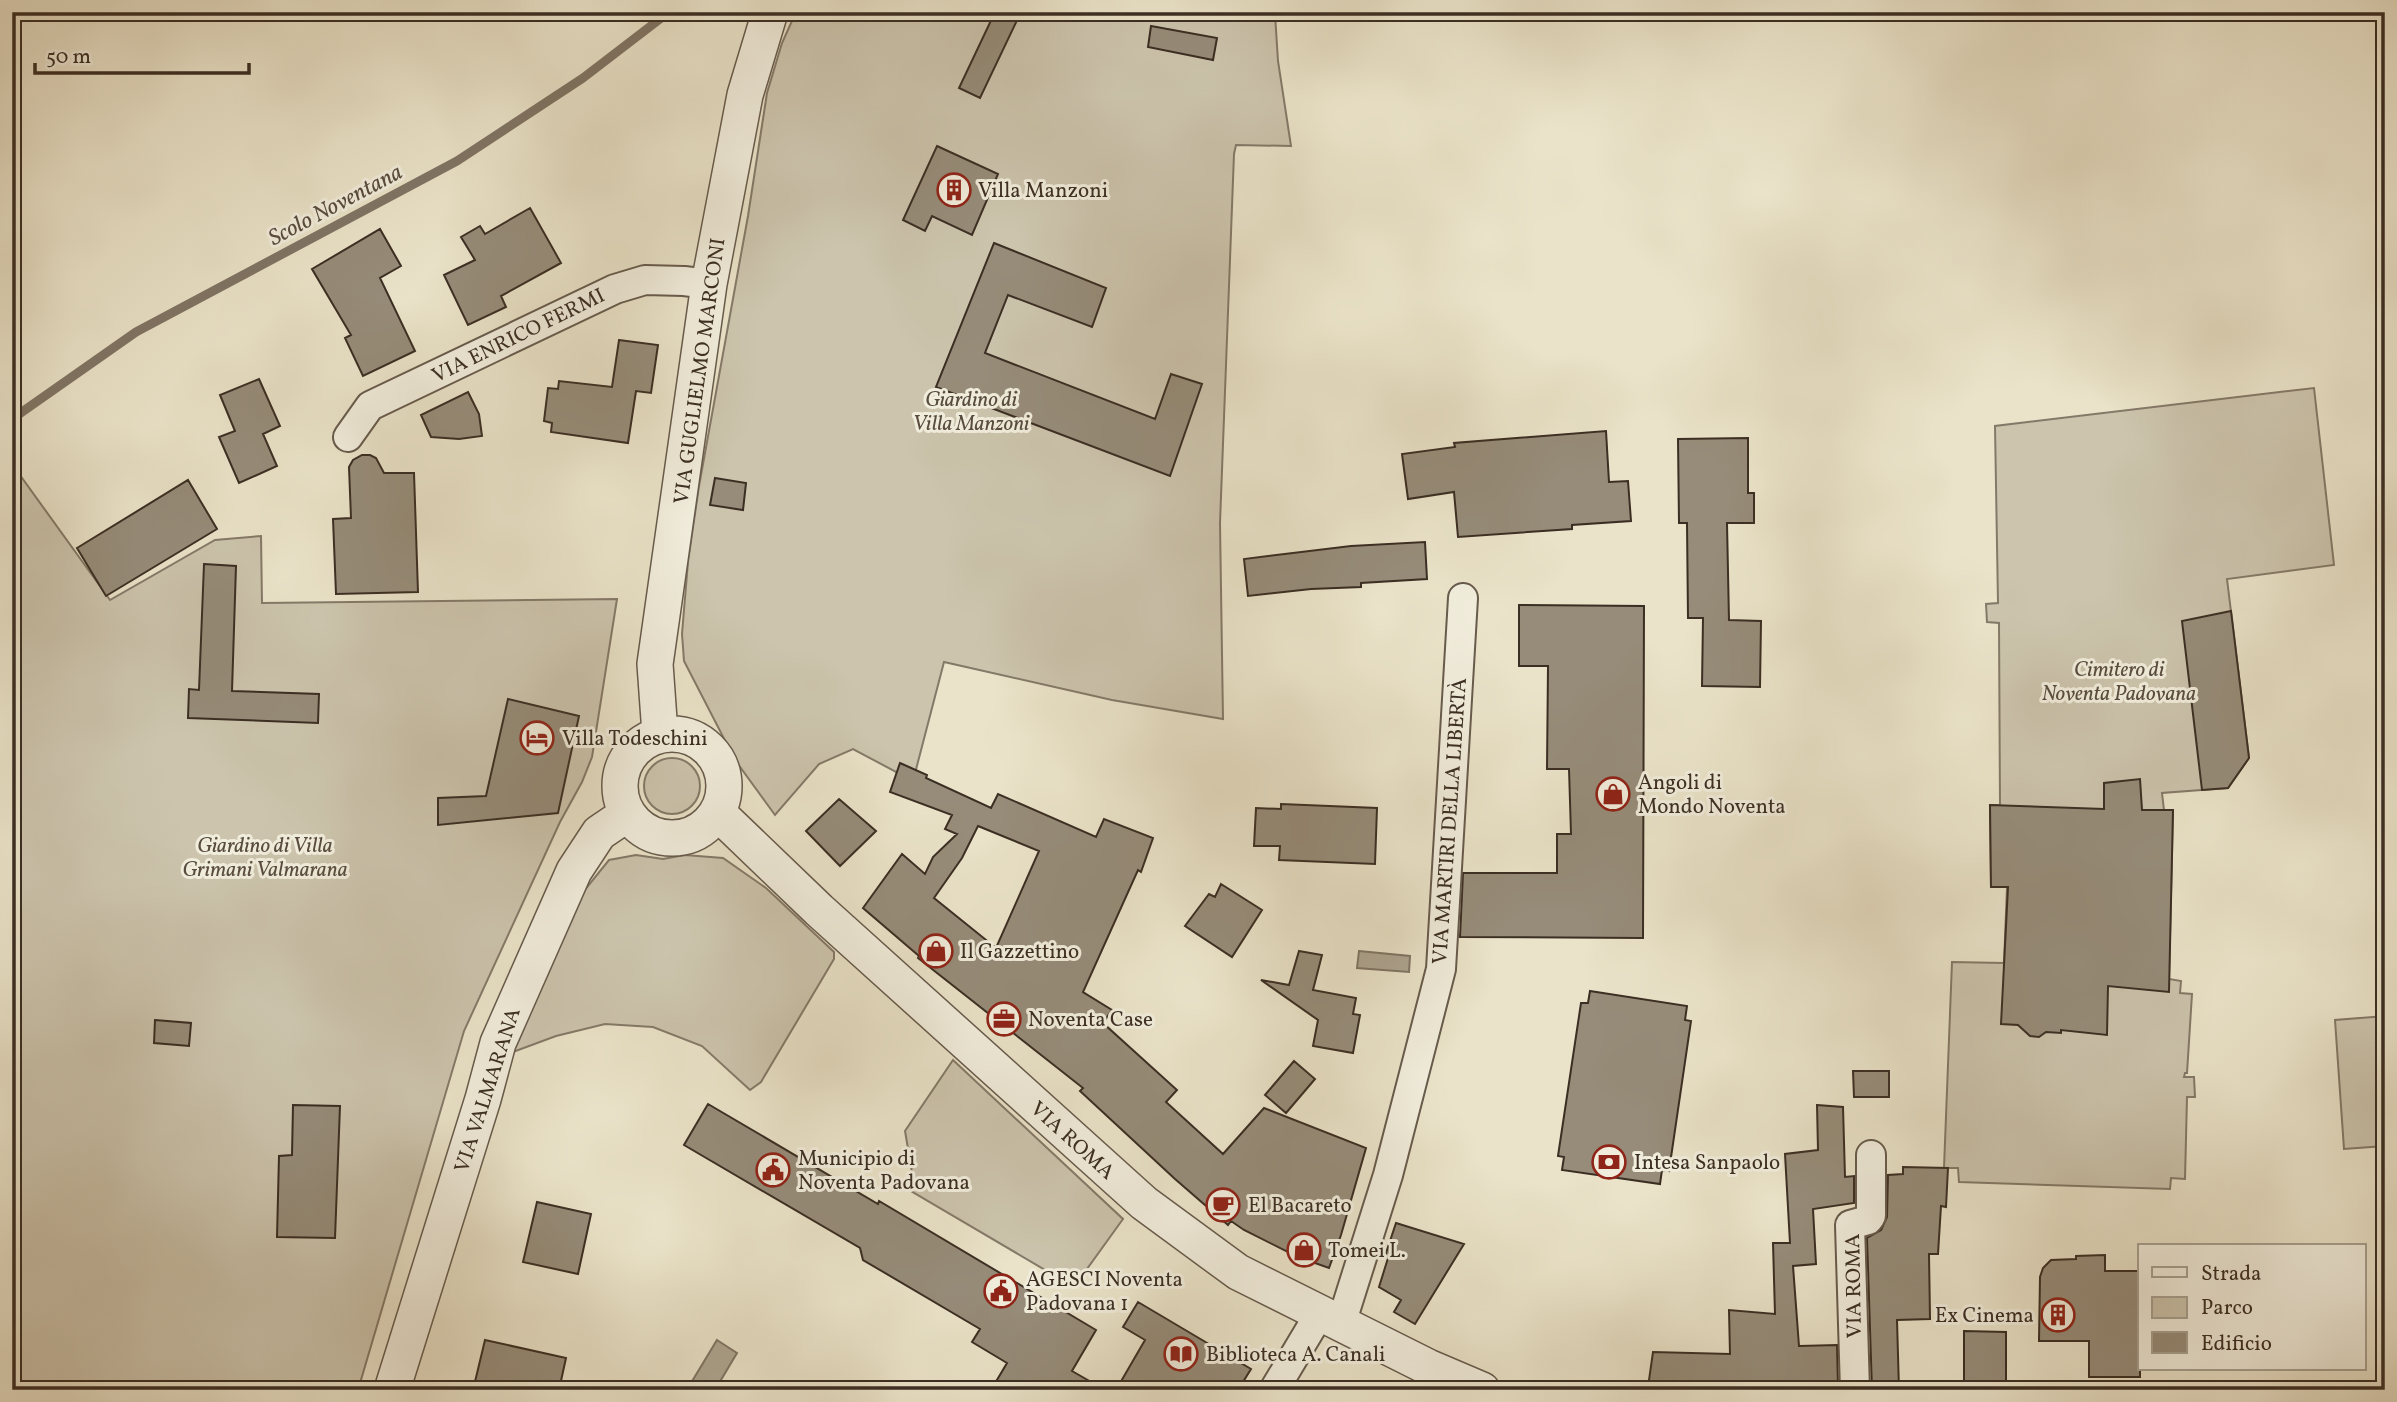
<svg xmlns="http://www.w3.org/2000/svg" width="2397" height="1402" viewBox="0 0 2397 1402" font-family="Vollkorn,serif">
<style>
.green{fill:#ccc4ad;stroke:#847968;stroke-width:2}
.water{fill:#aea591;stroke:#807565;stroke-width:2}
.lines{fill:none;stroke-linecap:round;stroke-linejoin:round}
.stream{stroke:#807565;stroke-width:9}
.building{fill:#968c79;stroke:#3b2e23;stroke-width:2;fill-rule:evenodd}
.minor-casing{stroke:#675b4c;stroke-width:32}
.tertiary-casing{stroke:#675b4c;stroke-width:38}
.minor{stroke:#f1eddc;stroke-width:28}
.tertiary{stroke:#f1eddc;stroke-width:35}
.labels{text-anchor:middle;stroke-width:6;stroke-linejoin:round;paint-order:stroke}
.poi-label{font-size:21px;fill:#3b2e23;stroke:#f1eddc;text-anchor:start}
.street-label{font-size:21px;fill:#3b2e23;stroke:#f1eddc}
.park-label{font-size:21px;font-style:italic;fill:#584c3f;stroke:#f1eddc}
.water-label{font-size:23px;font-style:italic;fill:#584c3e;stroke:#f1eddc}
</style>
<rect width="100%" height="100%" fill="#eae3c9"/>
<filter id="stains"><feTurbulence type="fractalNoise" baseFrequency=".00286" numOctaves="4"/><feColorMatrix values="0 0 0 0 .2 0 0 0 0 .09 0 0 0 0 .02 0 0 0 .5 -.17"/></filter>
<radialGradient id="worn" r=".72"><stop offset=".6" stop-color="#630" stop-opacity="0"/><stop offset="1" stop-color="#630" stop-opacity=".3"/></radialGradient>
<path class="green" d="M796,12H1249L1275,14L1278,61L1291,146L1236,145L1234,154L1220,523L1223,719L1112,700L944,662L913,781L853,749L819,764L775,815L735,760L684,661L682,634L688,562L699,486L748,216L767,93L782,43Z
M2314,388L2334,565L2227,579L2249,758L2228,788L2162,793L2164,810L2173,811L2169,979L2181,981L2180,993L2192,994L2187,1073H2185L2184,1077H2194L2195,1097H2187L2185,1179L2171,1178L2170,1189L1959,1182L1958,1168H1944L1952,962L2004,963L2007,887H1991L1990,805H2000L1999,623L1987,622L1986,604L1998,603L1995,426Z
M12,464L110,600L215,540L261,536L262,603L617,599L592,757L582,782L560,822L464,1031L358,1390H12Z
M644 786a28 28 0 1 1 56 0a28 28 0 1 1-56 0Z
M636,855L663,859L685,855L723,858L766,888L834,952V959L761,1082L750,1090L702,1046L653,1027L605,1024L556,1036L513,1052L579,897L609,860Z
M2385,1016V1146L2344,1149L2335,1020Z
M953,1060L1123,1219L1074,1287L911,1191L914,1184L905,1131Z"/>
<path class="water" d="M1359,951L1410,956L1409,972L1357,968Z
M717,1340L737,1353L715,1390H702L691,1383Z"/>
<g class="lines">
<path class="stream" d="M12,419L136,332L457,161L583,78L669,12"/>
</g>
<path class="building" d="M995,12H1021L980,98L959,88Z
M1151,26L1217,38L1213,60L1148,47Z
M937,146L998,174L972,235L932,216L925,231L903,220Z
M530,208L561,263L501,296L506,307L468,325L444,275L475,260L461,237L480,226L485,234Z
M380,229L401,266L380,278L415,351L363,376L345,338L351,335L312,269Z
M994,243L1106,288L1092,327L1008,295L985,353L1155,419L1171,374L1202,384L1170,476L936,387Z
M619,340L658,345L651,393L636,391L628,443L551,432L552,423L544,421L548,388L558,389L559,381L612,387Z
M259,379L280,426L263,434L277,466L239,483L219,437L235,431L220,395Z
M468,392L479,414L482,436L459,439L431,437L421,415Z
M1606,431L1609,482L1628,481L1631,521L1572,525V529L1458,537L1454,492L1408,499L1402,454L1455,447L1454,443Z
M1748,438V493H1754V523H1727L1729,620L1761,621L1760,687L1702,686L1703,618H1688L1687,523H1679L1678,439Z
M362,455H370L376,458L384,473H414L418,592L336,594L333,519L351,518L349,467L353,460Z
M715,478L746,483L743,510L710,505Z
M188,480L217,529L106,596L77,548Z
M1425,542L1427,579L1361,583V587L1311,589L1248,596L1244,559L1351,546Z
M204,564L236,566L232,691L319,694L318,723L188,718L189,689L199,690Z
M1519,605L1644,606L1643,938L1460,937L1463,873H1557V834H1571L1569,769H1547L1548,666H1519Z
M2231,611L2249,758L2228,788L2202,790L2182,621Z
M508,699L579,716L558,813L438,825V798L486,796Z
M900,763L927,775L926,778L991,808L998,794L1096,837L1104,819L1153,838L1141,872L1138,870L1083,992L1112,1010L1103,1023L1177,1090L1166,1102L1223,1154L1264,1108L1366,1148L1341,1235L1329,1268L1298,1257L1244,1230L1231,1221L1228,1225L1175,1179L1080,1091L1083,1088L918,958L919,956L863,908L902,854L925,874L933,857L957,834L945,829L952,815L890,792ZM978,826L1039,851L996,948L934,898L962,858Z
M2140,779L2142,810H2173L2169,992L2108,986L2107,1035L2061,1030V1033L2046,1032L2039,1037L2030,1036L2018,1025L2001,1024L2008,887H1991L1990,805L2104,809V783Z
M839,799L876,831L840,866L806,831Z
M1281,804L1377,808L1375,864L1279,860L1280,846H1254L1256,808L1281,809Z
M1221,884L1262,910L1232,957L1185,926L1209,894L1215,897Z
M1299,951L1322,955L1313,990L1356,998L1353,1014L1360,1015L1353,1053L1313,1046L1318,1020L1261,980L1289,985Z
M1590,991L1687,1006L1685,1020L1691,1021L1669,1171L1662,1170L1660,1184L1562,1170L1564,1157L1558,1156L1581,1003H1588Z
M155,1020L191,1023L189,1046L154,1043Z
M1294,1061L1315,1079L1286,1113L1265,1095Z
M1853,1071H1889V1097H1854Z
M708,1104L878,1204L879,1201L1096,1330L1072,1371L1105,1390H991L1007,1363L972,1342L980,1329L863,1260L860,1248L684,1145Z
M293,1105L340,1106L335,1238L277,1237L279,1156L292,1155Z
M1817,1105L1843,1107L1845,1177L1854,1176V1203L1813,1209L1816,1264L1793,1266L1799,1346L1837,1345L1838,1388L1685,1390L1648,1387L1653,1352L1730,1354L1729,1310L1775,1314L1773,1243H1790L1785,1154L1818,1150Z
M1903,1167L1948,1168L1946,1207L1941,1206L1938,1254H1929L1930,1319L1897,1320L1899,1390H1872L1867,1238L1881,1230L1887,1217L1888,1175L1903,1174Z
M537,1202L591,1214L578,1274L523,1262Z
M1396,1223L1464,1244L1415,1324L1394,1312L1401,1300L1379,1287L1388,1258L1385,1256Z
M2105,1255V1271H2140V1377H2089V1341H2039L2040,1277L2043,1268L2051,1260L2076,1259V1256Z
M1138,1302L1251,1369L1238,1390H1116L1145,1340L1123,1327Z
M1964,1331L2006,1332V1390H1964Z
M485,1340L566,1358L559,1390H473Z"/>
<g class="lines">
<defs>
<path id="minor" d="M348,437L370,406L615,289L645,280L684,281L709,284
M1341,1324L1388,1175L1441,969L1463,598
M1274,1390L1320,1313
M1855,1390L1850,1225L1868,1220L1871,1216V1155"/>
<path id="tertiary" d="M620 786a52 52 0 1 1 104 0a52 52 0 1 1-104 0Z
M660,734L655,664L709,284L745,95L770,12
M718,813L819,910L1144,1203L1238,1272L1428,1367L1482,1390
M392,1390L483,1099L498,1043L574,871L599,833L627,814"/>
</defs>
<use href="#minor" class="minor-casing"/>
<use href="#tertiary" class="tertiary-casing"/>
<use href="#minor" class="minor"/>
<use href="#tertiary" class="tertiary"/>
</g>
<defs>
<symbol id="building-ring" viewBox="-11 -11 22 22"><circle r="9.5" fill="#f1eddc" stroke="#8f2418" stroke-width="1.5"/><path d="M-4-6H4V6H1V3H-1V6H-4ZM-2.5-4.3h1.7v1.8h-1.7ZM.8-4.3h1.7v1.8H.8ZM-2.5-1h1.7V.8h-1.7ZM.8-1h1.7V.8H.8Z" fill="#8f2418"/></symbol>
<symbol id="hotel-ring" viewBox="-11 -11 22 22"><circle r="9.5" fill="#f1eddc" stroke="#8f2418" stroke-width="1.5"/><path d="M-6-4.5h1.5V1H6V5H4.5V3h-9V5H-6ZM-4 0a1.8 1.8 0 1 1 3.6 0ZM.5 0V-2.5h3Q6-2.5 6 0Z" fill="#8f2418"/></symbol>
<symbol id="shop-ring" viewBox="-11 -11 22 22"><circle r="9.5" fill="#f1eddc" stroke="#8f2418" stroke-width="1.5"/><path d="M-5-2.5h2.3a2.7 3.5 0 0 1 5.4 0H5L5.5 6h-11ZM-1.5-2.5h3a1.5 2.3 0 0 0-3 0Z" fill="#8f2418"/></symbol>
<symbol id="office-ring" viewBox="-11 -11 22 22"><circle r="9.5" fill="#f1eddc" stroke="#8f2418" stroke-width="1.5"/><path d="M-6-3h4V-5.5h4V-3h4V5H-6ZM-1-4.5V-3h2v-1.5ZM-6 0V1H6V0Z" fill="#8f2418"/></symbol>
<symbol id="bank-ring" viewBox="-11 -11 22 22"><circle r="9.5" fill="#f1eddc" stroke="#8f2418" stroke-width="1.5"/><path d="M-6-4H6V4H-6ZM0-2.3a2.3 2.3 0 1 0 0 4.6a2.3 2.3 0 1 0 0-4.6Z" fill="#8f2418"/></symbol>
<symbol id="civic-ring" viewBox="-11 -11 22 22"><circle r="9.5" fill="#f1eddc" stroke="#8f2418" stroke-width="1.5"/><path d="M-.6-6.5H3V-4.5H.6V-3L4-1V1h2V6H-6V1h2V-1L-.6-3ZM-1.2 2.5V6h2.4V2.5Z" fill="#8f2418"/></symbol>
<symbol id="cafe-ring" viewBox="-11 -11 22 22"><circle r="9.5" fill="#f1eddc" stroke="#8f2418" stroke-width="1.5"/><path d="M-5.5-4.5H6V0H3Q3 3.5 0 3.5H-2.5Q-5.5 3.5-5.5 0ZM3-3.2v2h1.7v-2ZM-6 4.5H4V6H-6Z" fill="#8f2418"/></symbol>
<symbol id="library-ring" viewBox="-11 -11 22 22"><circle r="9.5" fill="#f1eddc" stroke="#8f2418" stroke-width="1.5"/><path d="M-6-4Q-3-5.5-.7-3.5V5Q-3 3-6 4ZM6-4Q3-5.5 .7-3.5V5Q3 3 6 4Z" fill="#8f2418"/></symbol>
</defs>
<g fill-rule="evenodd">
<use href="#building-ring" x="935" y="171" width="38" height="38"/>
<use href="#hotel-ring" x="518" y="719" width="38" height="38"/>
<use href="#shop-ring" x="1594" y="775" width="38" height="38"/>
<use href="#shop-ring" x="917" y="932" width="38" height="38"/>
<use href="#office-ring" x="985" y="1000" width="38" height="38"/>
<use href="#bank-ring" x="1590" y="1143" width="38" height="38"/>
<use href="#civic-ring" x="754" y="1151" width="38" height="38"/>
<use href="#cafe-ring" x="1204" y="1186" width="38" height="38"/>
<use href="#shop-ring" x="1285" y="1231" width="38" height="38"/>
<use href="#civic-ring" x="982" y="1272" width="38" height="38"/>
<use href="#building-ring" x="2039" y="1296" width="38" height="38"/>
<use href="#library-ring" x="1162" y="1335" width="38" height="38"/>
</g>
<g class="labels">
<g class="poi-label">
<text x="978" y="197">Villa Manzoni</text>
<text x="562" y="745">Villa Todeschini</text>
<text x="1638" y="789">Angoli di<tspan x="1638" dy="24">Mondo Noventa</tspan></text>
<text x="960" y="958">Il Gazzettino</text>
<text x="1028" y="1026">Noventa Case</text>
<text x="798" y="1165">Municipio di<tspan x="798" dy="24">Noventa Padovana</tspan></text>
<text x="1634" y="1169">Intesa Sanpaolo</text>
<text x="1248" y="1212">El Bacareto</text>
<text x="1328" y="1257">Tomei L.</text>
<text x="1026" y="1286">AGESCI Noventa<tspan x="1026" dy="24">Padovana 1</tspan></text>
<text x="2034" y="1322" text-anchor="end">Ex Cinema</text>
<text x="1206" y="1361">Biblioteca A. Canali</text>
</g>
<g class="street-label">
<text transform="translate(518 335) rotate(-26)" y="7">VIA ENRICO FERMI</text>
<text transform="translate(699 371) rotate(-82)" y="7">VIA GUGLIELMO MARCONI</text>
<text transform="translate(1449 821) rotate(-86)" y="7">VIA MARTIRI DELLA LIBERTÀ</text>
<text transform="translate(487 1090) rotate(-72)" y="7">VIA VALMARANA</text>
<text transform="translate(1073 1140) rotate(42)" y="7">VIA ROMA</text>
<text transform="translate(1853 1286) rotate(-91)" y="7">VIA ROMA</text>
</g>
<g class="park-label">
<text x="971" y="406">Giardino di<tspan x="971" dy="24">Villa Manzoni</tspan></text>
<text x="2119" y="676">Cimitero di<tspan x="2119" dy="24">Noventa Padovana</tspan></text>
<text x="265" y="852">Giardino di Villa<tspan x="265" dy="24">Grimani Valmarana</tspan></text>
</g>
<g class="water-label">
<text transform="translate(335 204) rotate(-28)" y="8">Scolo Noventana</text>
</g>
</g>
<rect width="2397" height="1402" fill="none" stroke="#eae3c9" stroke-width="42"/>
<rect x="14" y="14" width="2369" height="1374" fill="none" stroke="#3b2e23" stroke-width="3.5"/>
<rect x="21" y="21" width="2355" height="1360" fill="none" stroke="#3b2e23" stroke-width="2"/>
<rect x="2138" y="1244" width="228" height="126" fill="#f1eddc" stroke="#a8a192" stroke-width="2"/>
<rect x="2152" y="1267" width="35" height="10" fill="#f1eddc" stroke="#a8a192" stroke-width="2"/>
<text x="2201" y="1280" font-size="21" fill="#3b2e23">Strada</text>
<rect x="2152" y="1297" width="35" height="21" fill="#ccc4ad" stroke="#a8a192" stroke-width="2"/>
<text x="2201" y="1314" font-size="21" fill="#3b2e23">Parco</text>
<rect x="2152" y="1332" width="35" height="21" fill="#968c79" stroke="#a8a192" stroke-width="2"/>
<text x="2201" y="1350" font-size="21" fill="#3b2e23">Edificio</text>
<path d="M35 63v10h214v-10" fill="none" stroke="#3b2e23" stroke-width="3.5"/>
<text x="46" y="63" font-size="21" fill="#3b2e23" stroke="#f1eddc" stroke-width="5" paint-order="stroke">50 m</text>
<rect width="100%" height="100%" filter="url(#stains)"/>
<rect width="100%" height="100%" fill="url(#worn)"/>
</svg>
